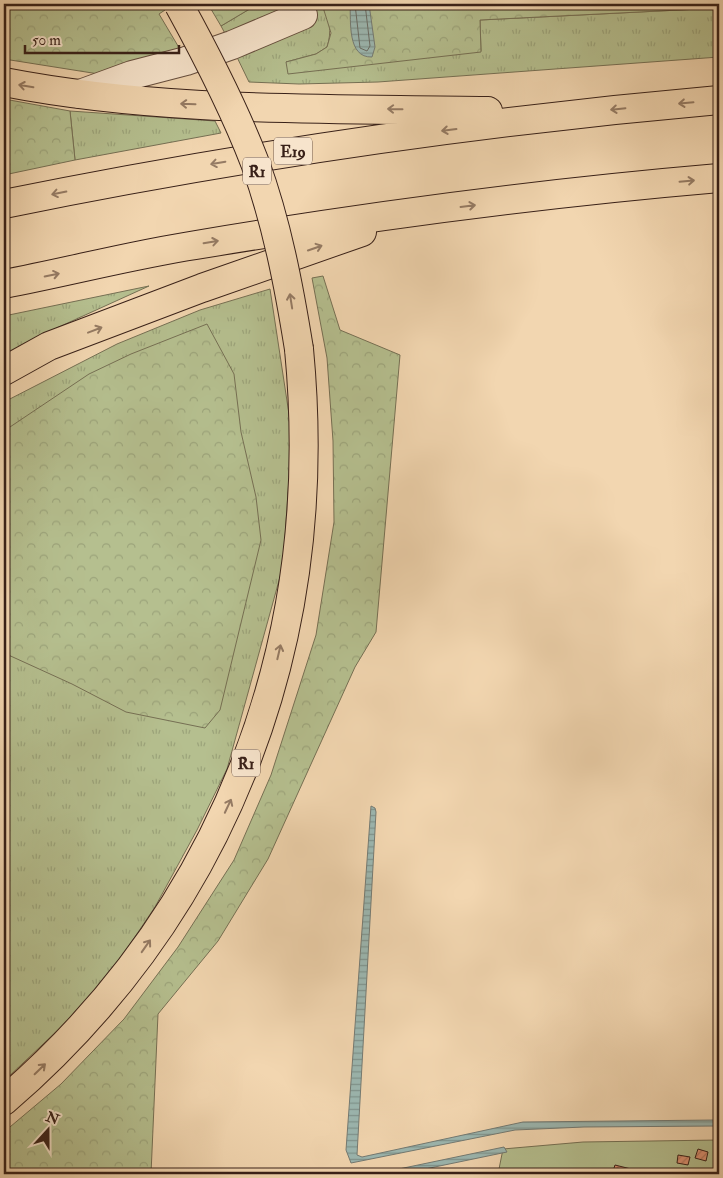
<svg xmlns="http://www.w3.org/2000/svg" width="723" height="1178" viewBox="0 0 723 1178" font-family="'IM FELL Double Pica',serif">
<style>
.grass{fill:url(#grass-tufts);stroke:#767054}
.forest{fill:url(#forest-crowns);stroke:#767054}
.garden{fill:#b5bf8f;stroke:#767054}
.water{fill:url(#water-rules);stroke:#747b74}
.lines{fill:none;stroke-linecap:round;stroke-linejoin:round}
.shore{stroke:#6a6c65;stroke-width:1}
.building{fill:url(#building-hatch);stroke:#382018}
.minor-casing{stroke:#664e3e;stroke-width:30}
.highway-casing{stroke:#382018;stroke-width:30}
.minor{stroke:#f7e4cc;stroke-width:28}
.highway{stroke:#f2d6b0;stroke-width:28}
.highway-bridge-casing{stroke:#382018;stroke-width:30;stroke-linecap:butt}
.highway-bridge{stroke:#f2d6b0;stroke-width:28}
.oneway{stroke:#957b64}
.labels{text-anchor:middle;stroke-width:5;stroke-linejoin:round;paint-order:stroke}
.shield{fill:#f7e4cc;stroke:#715b4e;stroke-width:1}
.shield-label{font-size:16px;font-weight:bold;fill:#382018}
</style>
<defs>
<pattern id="grass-tufts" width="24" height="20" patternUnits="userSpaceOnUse" patternTransform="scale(1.25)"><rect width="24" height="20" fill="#b5bf8f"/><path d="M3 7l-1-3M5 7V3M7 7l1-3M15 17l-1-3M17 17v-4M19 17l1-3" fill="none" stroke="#9ca47b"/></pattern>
<pattern id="forest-crowns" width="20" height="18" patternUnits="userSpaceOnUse" patternTransform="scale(1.25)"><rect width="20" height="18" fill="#b5bf8f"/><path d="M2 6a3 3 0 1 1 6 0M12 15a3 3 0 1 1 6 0" fill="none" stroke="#9ca47b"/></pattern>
<pattern id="water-rules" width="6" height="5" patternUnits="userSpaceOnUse" patternTransform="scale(1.25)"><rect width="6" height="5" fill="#9cb8b2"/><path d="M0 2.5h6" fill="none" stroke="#809590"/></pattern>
<pattern id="building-hatch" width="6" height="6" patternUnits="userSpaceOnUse" patternTransform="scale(1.25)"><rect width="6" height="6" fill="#df9374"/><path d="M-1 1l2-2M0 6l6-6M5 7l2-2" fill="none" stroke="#b6785e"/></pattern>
</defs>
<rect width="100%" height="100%" fill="#f2d6b0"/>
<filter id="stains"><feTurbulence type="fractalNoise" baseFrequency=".004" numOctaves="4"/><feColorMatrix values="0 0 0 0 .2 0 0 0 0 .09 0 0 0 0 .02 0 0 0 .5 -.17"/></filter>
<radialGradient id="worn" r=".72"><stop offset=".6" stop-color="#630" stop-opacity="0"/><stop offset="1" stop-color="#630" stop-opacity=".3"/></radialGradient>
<path class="grass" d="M258,4H276L283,19L229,41L221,26Z
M303,4H322C330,18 332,32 327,47L316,54L286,62L481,51L480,20L719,8V57L378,82L299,84L249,82L234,51Z
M70,111L215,121L221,133L75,160Z
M149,286L50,331L4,356V316Z
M270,289L292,434L283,566L227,769L197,830L155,907L97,993L4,1081V402L117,344L200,310Z"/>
<path class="forest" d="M4,4H161L165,10L159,14L184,56L105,75L4,59Z
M208,4H258L221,26Z
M322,4H719V8L480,20L481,52L288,74L286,62L316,54L327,47L331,33Z
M4,99L70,111L75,160L4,175Z
M323,276L340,330L400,355L376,632L355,667L268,859L218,941L158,1014L151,1174H4V1132L61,1084L124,1019L178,947L234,860L271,775L316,635L334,522L333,441L327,358L312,278Z
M207,324L234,374L241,432L256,497L261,540L220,710L205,728L126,712L72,684L4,653V431L89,374L131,354Z"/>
<path class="garden" d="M719,1140V1174H498L503,1149L583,1142Z"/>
<path class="water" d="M350,4H369L375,47L372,57C347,58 351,21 350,4Z
M371,806L375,808L376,812L357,1155L362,1157L523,1122L715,1120L716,1126L584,1127L515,1130L351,1163L346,1150Z
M504,1147L507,1152L401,1174H375Z"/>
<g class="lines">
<path class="shore" d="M355,4L360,48L367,51L370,46L365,4"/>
</g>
<path class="building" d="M281,4H297L284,10Z
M698,1149L708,1152L706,1161L695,1158Z
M678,1155L690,1157L688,1165L677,1163Z
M615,1165L631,1169L629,1174H612Z"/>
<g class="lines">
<defs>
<path id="minor" d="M80,94L132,75L186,61L232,45L303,15"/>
<path id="highway" d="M4,82C163,113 327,108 488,111
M4,204C240,156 479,121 719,100
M4,284C68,272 131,255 196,245C369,216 544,193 719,178
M4,371L49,346L202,288L362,232
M4,1101C227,909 327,641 299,349"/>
</defs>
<use href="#minor" class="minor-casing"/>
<use href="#highway" class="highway-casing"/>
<use href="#minor" class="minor"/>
<use href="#highway" class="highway"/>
<defs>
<path id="highway-bridge" d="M179,5C207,56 234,108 255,163C277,223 289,287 299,349"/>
</defs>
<use href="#highway-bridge" class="highway-bridge-casing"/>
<use href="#highway-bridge" class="highway-bridge"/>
</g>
<defs><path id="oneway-shaft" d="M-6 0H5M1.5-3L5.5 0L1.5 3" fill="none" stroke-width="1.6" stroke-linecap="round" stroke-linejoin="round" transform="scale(1.25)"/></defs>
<g class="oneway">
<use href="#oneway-shaft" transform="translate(26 86) rotate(-171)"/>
<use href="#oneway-shaft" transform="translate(686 103) rotate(175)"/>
<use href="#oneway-shaft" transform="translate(188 104) rotate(-178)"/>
<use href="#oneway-shaft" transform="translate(395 109) rotate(-179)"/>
<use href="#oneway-shaft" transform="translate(618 109) rotate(174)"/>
<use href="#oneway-shaft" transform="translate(449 130) rotate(173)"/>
<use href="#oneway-shaft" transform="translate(218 163) rotate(170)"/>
<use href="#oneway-shaft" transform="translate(687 181) rotate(-5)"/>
<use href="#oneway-shaft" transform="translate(59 193) rotate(169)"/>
<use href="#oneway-shaft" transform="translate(468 206) rotate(-7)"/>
<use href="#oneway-shaft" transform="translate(211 242) rotate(-9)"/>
<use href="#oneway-shaft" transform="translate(315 248) rotate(-19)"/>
<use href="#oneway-shaft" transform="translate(52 275) rotate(-12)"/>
<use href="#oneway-shaft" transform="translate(291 301) rotate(-99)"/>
<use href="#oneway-shaft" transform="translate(95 330) rotate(-21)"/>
<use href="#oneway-shaft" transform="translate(279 652) rotate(-77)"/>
<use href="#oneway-shaft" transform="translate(228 806) rotate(-65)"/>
<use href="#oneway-shaft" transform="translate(146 946) rotate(-55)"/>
<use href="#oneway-shaft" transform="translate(40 1069) rotate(-44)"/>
</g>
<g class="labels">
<g class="shield">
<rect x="274" y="137.5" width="38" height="27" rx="4"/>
<rect x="243" y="157.5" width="28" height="27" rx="4"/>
<rect x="232" y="749.5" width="28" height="27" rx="4"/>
</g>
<g class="shield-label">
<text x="293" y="157">E19</text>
<text x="257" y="177">R1</text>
<text x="246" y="769">R1</text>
</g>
</g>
<rect width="723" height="1178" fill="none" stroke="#f2d6b0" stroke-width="20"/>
<rect x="5" y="5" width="713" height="1168" fill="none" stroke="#382018" stroke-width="2.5"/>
<rect x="10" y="10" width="703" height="1158" fill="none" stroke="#382018"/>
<g transform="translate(48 1130) rotate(21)" stroke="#f7e4cc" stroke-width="4" paint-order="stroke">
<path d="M0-4L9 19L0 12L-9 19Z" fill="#382018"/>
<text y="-8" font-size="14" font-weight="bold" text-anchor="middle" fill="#382018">N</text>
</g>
<path d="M25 45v8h154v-8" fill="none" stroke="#382018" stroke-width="2.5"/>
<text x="32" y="45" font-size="15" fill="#382018" stroke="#f7e4cc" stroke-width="4" paint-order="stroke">50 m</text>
<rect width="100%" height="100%" filter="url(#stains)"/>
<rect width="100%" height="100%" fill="url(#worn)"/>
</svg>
